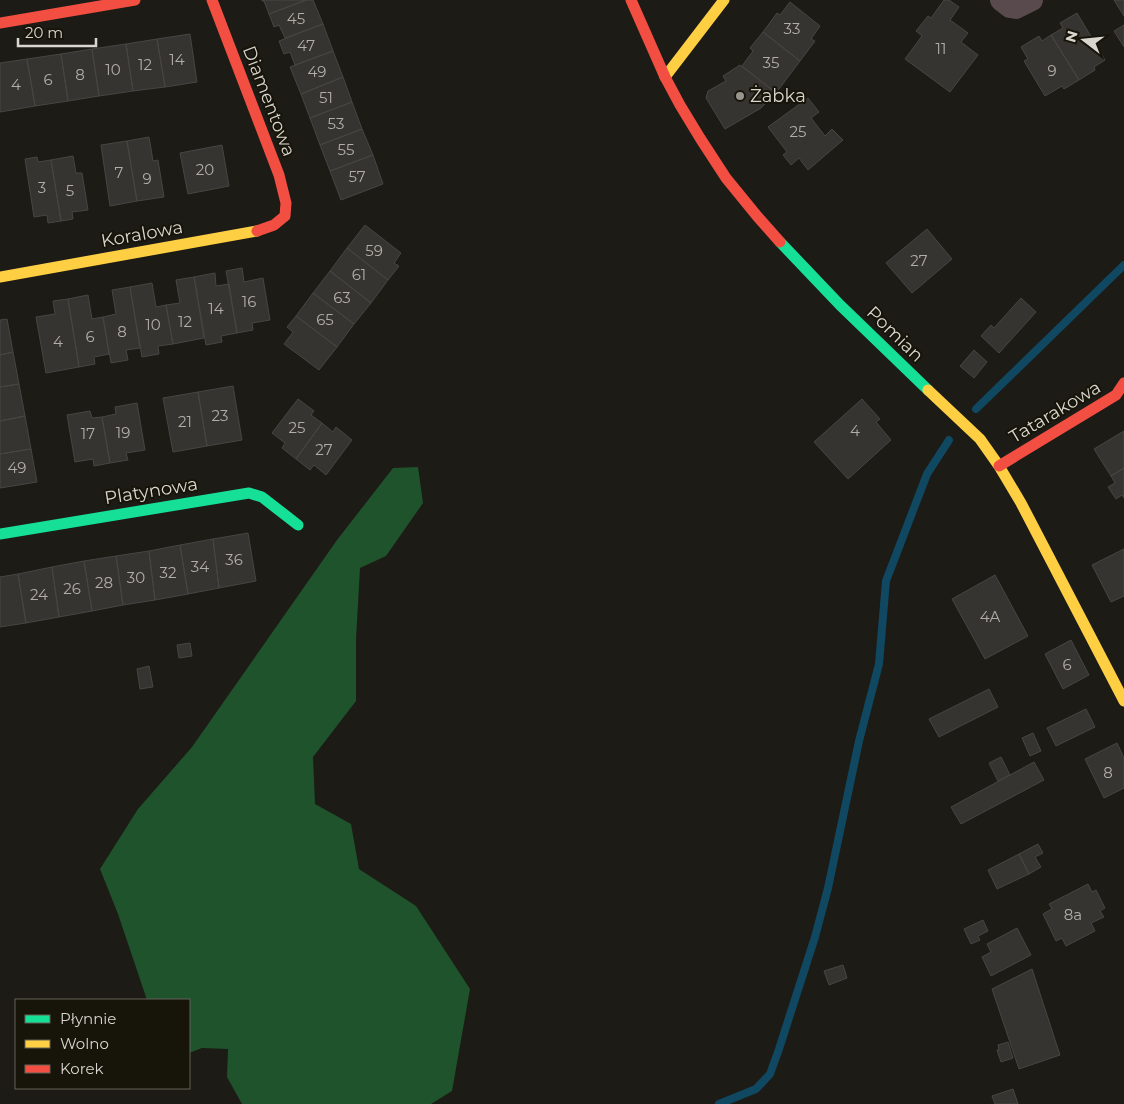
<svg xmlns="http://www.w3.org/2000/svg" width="1124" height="1104" viewBox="0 0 1124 1104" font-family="Montserrat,sans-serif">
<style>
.forest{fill:#1f532c}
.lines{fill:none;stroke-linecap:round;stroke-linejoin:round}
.stream{stroke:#104761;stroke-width:8}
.building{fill:#363430;stroke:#484642}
.street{stroke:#594b4d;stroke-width:22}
.fast{stroke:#16e098;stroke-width:11}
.slow{stroke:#ffcf43;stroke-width:11}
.jam{stroke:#f24e42;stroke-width:11}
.poi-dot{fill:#96958e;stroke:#171409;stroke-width:2}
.labels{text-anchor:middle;stroke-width:4;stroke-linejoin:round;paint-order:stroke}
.number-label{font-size:15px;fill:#b0aea7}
.poi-label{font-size:18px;fill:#d8d6cf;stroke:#171409;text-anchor:start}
.street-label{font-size:18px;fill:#d8d6cf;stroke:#171409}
</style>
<rect width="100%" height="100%" fill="#1c1b16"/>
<path class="forest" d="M418,467L423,503L386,556L360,568L356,639V701L313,757L315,804L351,824L359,869L416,906L470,989L452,1091L431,1104H242L227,1077L228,1049L202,1048L189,1053V1000H147L118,914L100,869L138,809L192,747L337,540L393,468Z"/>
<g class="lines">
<path class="stream" d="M976,409L1124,265
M719,1104L756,1089L770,1074L779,1049L815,937L828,888L859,741L879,664L886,581L927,474L949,440"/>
</g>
<path class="building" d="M262,0H306L269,14L264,1H262Z
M306,0H313L323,24L285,38L279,25L274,27L269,14Z
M944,0H949L959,7L950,20L968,33L961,42L978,55L950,92L905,59L922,36L916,31L928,16L931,18Z
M1114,0H1124V16Z
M790,2L820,26L811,39L815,41L800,61L763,32L777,13L780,15Z
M1077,13L1105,60L1094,67L1095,70L1079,80L1051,35L1063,28L1060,23Z
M323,24L333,51L295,65L290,52L284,54L279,41Z
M1124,25V47L1114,31Z
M763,32L800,61L776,93L742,66L753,51L750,48Z
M190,34L197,82L165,87L157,39Z
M1051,35L1079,80L1064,89L1062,86L1045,96L1024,61L1028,59L1021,47L1039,36L1042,41Z
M157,39L165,87L133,91L126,44Z
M126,44L133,91L99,96L92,49Z
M92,49L99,96L68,101L61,54Z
M333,51L343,77L301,94L290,67Z
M61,54L68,101L35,106L27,59Z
M27,59L35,106L0,112V63Z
M740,65L776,93L761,108L725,129L706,98L708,91L726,81L723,76Z
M343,77L352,102L310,118L301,94Z
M808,98L819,112L811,118L825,136L832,129L843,140L808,170L799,158L791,165L783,155L787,152L768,127Z
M352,102L362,129L320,145L310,118Z
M362,129L373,155L330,171L320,145Z
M149,137L153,161L158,160L164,197L137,201L127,141Z
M127,141L137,201L110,206L101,145Z
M222,145L229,186L188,194L180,153Z
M373,155L383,184L341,200L330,171Z
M73,156L76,173H82L88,210L72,212L73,219L61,221L51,160Z
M37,157L38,162L51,160L61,221L48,223L47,215L34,217L25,159Z
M365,225L401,253L394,263L399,266L388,280L347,248Z
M927,229L952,259L912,293L886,263Z
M347,248L388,280L371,303L330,271Z
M242,268L244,282L263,278L270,320L252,323L253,330L237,333L226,271Z
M330,271L371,303L354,324L313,293Z
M215,273L216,286L229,284L237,333L221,336L222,342L206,345L194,277Z
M194,277L204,338L173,344L166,305L180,303L176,280Z
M152,283L156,307L166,305L173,344L158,346L159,354L142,357L130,287Z
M130,287L140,348L126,350L128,360L111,363L103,317L116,314L112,290Z
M313,293L354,324L337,347L296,316Z
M88,295L92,319L103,317L109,354L94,357L95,364L79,367L68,299Z
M1021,298L1036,312L999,353L981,336L991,325L994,328Z
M68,299L79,367L46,373L36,317L55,314L53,301Z
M296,316L337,347L319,370L284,344L293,332L287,327Z
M7,319L13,352L0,355V320Z
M974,350L987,362L974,378L960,366Z
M13,352L19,384L0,387V355Z
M19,384L25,416L0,421V387Z
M233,386L242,440L207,446L198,392Z
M198,392L207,446L173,452L163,398Z
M298,399L314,411L311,415L322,423L296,459L282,448L285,443L272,433Z
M862,399L880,419L876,422L891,440L848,479L814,442Z
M137,403L145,450L126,453L128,460L110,463L102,417L116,414L115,407Z
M90,411L92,418L102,417L110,463L94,466L93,459L75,462L67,415Z
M25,416L31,449L0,454V421Z
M322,423L333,432L336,427L352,440L326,475L314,465L310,470L296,459Z
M1124,431V468L1111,476L1094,449Z
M31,449L37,482L0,488V454Z
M1124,468V498L1122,495L1116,499L1108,487L1115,483L1111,476Z
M248,533L256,581L219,588L213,539Z
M213,539L219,588L188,594L180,545Z
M180,545L188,594L155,600L149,551Z
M1124,549V596L1111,602L1092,565Z
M149,551L155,600L123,605L116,556Z
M116,556L123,605L92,611L84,561Z
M84,561L92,611L59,617L52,567Z
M52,567L59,617L26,623L18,574Z
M18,574L26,623L0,627V577Z
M995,575L1028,636L985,659L952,599Z
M1071,640L1089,675L1063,689L1045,654Z
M190,643L192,656L179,658L177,645Z
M149,666L153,687L140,689L137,669Z
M989,689L998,707L939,737L929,719Z
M1086,709L1095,727L1056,746L1047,728Z
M1033,733L1041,751L1030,756L1022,738Z
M1117,743L1124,758V788L1104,798L1085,759Z
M1001,757L1010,775L998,781L989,763Z
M1034,762L1044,780L961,824L951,807Z
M1038,844L1043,853L1035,857L1041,867L1029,874L1019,854Z
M1019,854L1029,874L997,889L988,870Z
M1088,884L1092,892L1096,890L1105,908L1100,911L1104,917L1091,923L1095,931L1066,946L1062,938L1056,941L1043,914L1052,909L1049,904Z
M983,920L988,931L978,936L980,940L971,944L964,929Z
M1017,928L1031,955L991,976L982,957L991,952L987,944Z
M843,965L847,978L829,985L824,971Z
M1032,969L1060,1055L1019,1069L992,989Z
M1008,1042L1013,1058L1001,1062L997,1050H999L998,1045Z
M1013,1089L1018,1104H995L992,1096Z"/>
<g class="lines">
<path class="street" d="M1001,0L1010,7L1016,8L1032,0"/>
<path class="fast" d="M780,242L840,305L928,390
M0,534L249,493L262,497L298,525"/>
<path class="slow" d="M665,77L724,0
M0,277L257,231
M928,390L980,439L999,466L1021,503L1124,701"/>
<path class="jam" d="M212,0L279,175L286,203L285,216L274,225L257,231
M631,0L665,77L680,105L700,138L726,178L757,216L780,242
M0,23L135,0
M999,466L1116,395L1124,383"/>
</g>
<circle class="poi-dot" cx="740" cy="96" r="5"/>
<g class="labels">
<g class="number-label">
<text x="296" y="24">45</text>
<text x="792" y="34">33</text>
<text x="306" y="51">47</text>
<text x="941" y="54">11</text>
<text x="177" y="65">14</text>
<text x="771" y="68">35</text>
<text x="145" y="70">12</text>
<text x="113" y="75">10</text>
<text x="1052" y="76">9</text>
<text x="317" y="77">49</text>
<text x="80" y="80">8</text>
<text x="48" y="85">6</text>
<text x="16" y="90">4</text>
<text x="326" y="103">51</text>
<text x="336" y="129">53</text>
<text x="798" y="137">25</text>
<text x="346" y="155">55</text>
<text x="205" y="175">20</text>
<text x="119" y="178">7</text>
<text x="357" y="182">57</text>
<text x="147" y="184">9</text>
<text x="42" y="193">3</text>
<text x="70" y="196">5</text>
<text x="374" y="256">59</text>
<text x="919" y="266">27</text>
<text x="359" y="280">61</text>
<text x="342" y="303">63</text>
<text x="249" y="307">16</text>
<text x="216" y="314">14</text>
<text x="325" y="325">65</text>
<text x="185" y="327">12</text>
<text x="153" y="330">10</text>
<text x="122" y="337">8</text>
<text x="90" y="342">6</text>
<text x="58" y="347">4</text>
<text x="220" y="421">23</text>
<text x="185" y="427">21</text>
<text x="297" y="433">25</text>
<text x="855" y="436">4</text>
<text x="123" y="438">19</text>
<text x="88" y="439">17</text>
<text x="324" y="455">27</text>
<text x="17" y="473">49</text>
<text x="234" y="565">36</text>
<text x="200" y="572">34</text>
<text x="168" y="578">32</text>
<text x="136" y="583">30</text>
<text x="104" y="588">28</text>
<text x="72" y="594">26</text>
<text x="39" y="600">24</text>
<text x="990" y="622">4A</text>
<text x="1067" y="670">6</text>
<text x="1108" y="778">8</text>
<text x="1073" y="920">8a</text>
</g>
<g class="poi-label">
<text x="750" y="102">Żabka</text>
</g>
<g class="street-label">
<text transform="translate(269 101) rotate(69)" y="6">Diamentowa</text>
<text transform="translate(142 234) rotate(-10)" y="6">Koralowa</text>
<text transform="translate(895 334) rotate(44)" y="6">Pomian</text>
<text transform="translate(1055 412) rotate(-31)" y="6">Tatarakowa</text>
<text transform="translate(151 491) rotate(-9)" y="6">Platynowa</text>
</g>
</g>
<rect x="15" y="999" width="175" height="90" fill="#171409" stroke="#646258"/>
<rect x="25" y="1015" width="25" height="8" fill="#16e098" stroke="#646258"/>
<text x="60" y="1024" font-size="15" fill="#d8d6cf">Płynnie</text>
<rect x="25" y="1040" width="25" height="8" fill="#ffcf43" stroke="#646258"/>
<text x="60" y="1049" font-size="15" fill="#d8d6cf">Wolno</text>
<rect x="25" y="1065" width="25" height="8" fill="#f24e42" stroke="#646258"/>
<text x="60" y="1074" font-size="15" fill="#d8d6cf">Korek</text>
<g transform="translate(1084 40) rotate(286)" stroke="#171409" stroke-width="4" paint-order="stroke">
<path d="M0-4L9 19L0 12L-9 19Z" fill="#d8d6cf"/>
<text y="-8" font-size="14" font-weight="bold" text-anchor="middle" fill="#d8d6cf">N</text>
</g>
<path d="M18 38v8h78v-8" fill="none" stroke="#d8d6cf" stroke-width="2.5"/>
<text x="25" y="38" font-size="15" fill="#d8d6cf" stroke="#171409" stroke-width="4" paint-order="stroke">20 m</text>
</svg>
